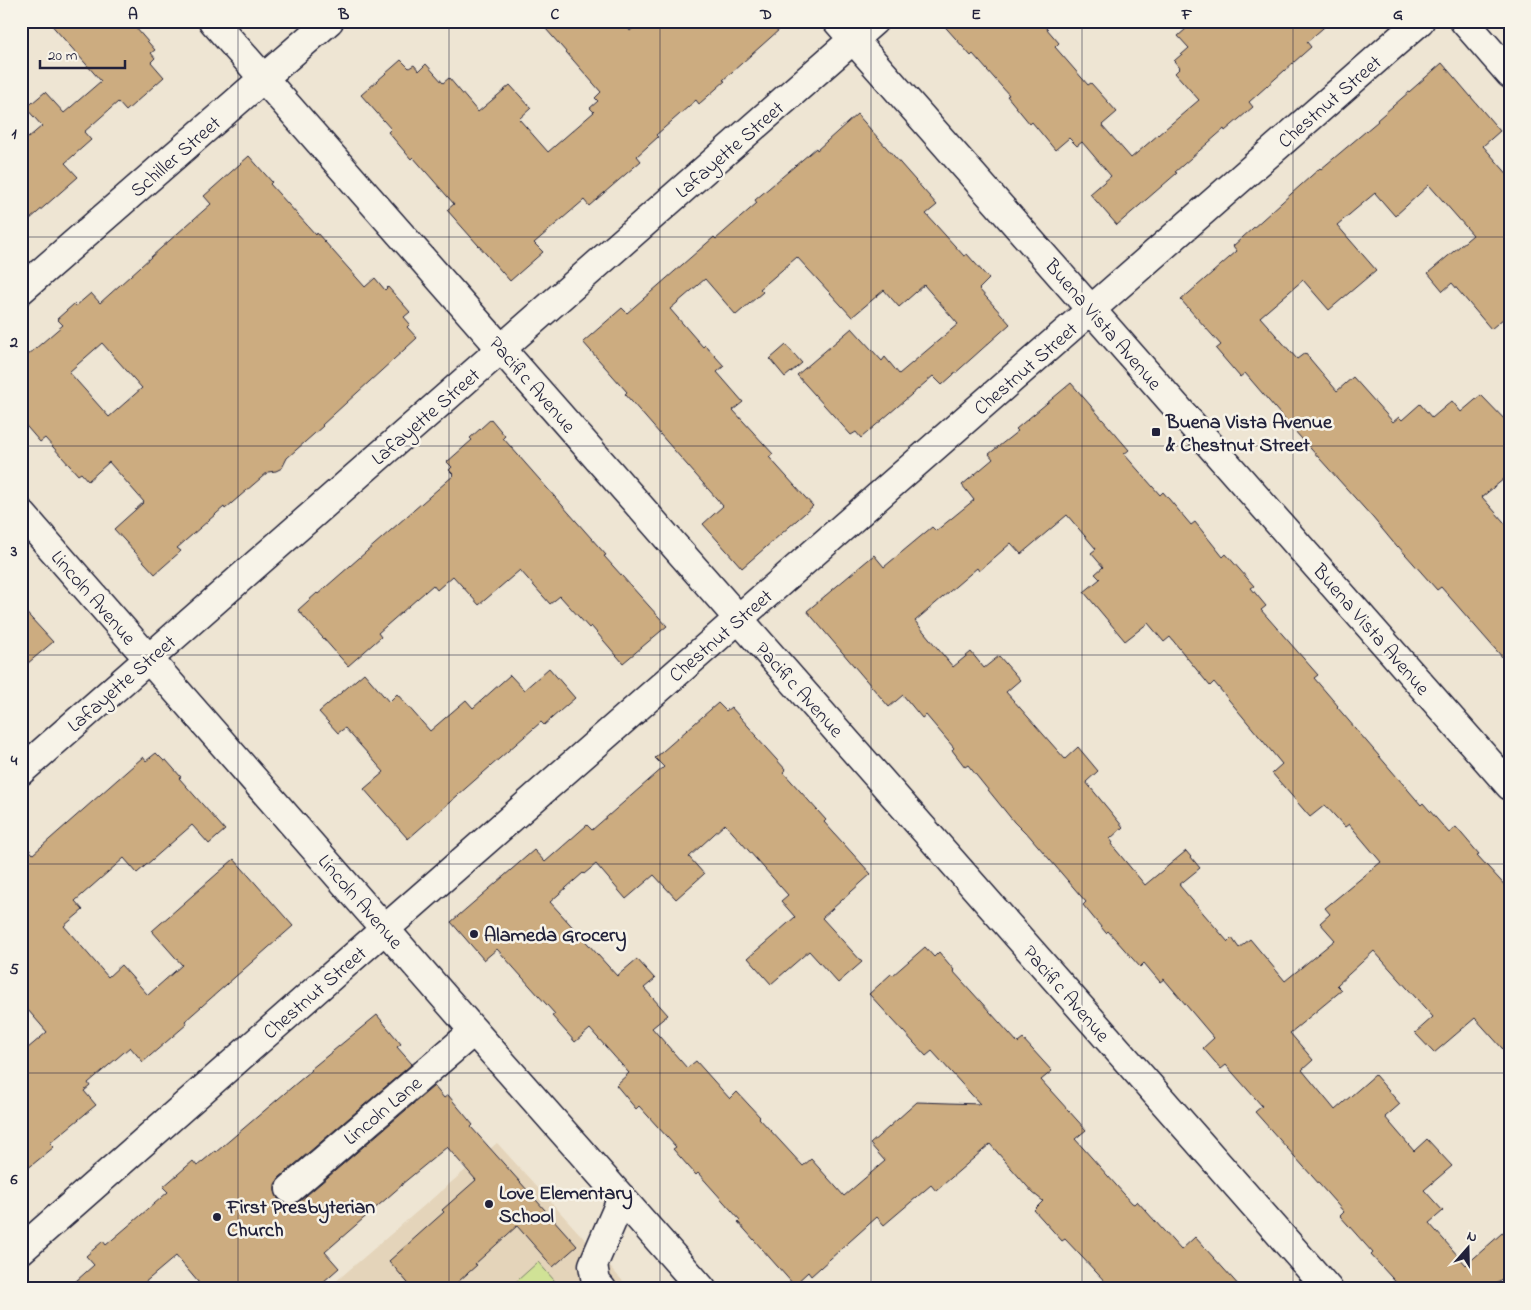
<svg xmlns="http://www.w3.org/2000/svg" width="1531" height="1310" viewBox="0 0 1531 1310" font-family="'Indie Flower',sans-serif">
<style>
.built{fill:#e4d4ba}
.green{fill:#d0e296;stroke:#798268}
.building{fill:#ccac80;stroke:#22223b;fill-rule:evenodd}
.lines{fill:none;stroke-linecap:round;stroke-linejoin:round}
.minor-casing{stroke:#22223b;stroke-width:31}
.major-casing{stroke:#22223b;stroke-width:31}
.minor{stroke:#f7f3e8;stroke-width:28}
.major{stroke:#f7f3e8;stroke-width:28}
.grid{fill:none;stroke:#22223b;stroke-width:1;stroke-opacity:0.55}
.poi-dot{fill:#22223b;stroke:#f7f3e8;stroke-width:2}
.labels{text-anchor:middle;stroke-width:5;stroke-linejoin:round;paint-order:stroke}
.street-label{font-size:20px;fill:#22223b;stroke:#f7f3e8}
.poi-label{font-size:20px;font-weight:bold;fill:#22223b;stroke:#f7f3e8;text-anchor:start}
.neatline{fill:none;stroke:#22223b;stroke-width:2}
.grid-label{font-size:16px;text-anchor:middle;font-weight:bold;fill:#22223b}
</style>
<rect width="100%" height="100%" fill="#eee5d3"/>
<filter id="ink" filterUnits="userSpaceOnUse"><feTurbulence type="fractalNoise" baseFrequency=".02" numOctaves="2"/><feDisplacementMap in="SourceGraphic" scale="10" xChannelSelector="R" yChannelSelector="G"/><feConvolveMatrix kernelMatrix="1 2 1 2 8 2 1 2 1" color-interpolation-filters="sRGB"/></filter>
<g filter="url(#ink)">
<path class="built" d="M497,1143L630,1289H327Z"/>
<path class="green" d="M538,1262L562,1289H508Z"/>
<path class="building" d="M48,21H130L155,50L151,53L155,58L151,62L164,77L126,111L118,102L84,132L91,140L65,163L78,177L21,227V144L42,126L26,108L45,92L64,113L101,81Z
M539,21H622L630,31L641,21H789L723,80L725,81L699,104L696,100L656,135L658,137L637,156L641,161L589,206L584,200L534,243L543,252L510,281L447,210L454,204L413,157L411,159L388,132L391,129L361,95L401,60L409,68L414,65L419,71L426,64L443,83L449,78L478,112L510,85L531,108L519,119L548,152L594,112L590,108L598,101L595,98L601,92Z
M940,21H1040L1059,43L1055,47L1088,85L1091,83L1117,112L1102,125L1131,158L1199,100L1175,73L1180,68L1174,61L1189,48L1178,36L1195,21H1331L1307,42L1311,47L1249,102L1253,107L1225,131L1224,129L1175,172L1177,173L1117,225L1090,194L1111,176L1082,142L1077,146L1069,138L1055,150L1032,122L1030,124L1007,96L1009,95L973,54L971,56Z
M1442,63L1500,131L1483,146L1510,177V313L1491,329L1452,283L1443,291L1428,273L1473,235L1429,185L1395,216L1375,193L1337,225L1376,270L1329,310L1303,280L1260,317L1297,359L1305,353L1337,391L1353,377L1393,422L1399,417L1402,420L1420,404L1432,418L1452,401L1461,412L1481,395L1510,425V474L1482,497L1510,529V666L1441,587L1437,590L1398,546L1397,547L1373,518L1293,429L1245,373L1240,377L1216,349L1221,345L1181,300L1237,251L1233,246L1320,168L1321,169L1378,121L1377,120Z
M857,114L937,205L926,214L964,256L967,254L989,279L979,289L1010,324L942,385L933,376L861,438L856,432L851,435L797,375L852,328L882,361L885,357L899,374L958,324L924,285L899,307L884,290L852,317L797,257L760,289L763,292L736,315L705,279L670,309L703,347L705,345L724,366L717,372L743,402L733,410L773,454L769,457L813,506L742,568L703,524L723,506L625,394L627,392L583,342L622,308L627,313L714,237L716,239L757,203L755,200L816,148L817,150Z
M249,156L272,182L270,184L316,235L317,233L365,287L375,278L385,290L388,287L410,312L404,317L410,324L407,327L417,338L322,425L323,426L287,458L282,468L276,471L268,472L225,509L224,507L177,548L181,551L155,574L114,529L144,502L109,462L88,481L81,473L78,475L45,438L40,442L21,420V361L63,325L57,319L74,304L76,306L91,293L100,303L161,248L211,204L204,196ZM102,343L142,388L109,417L69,372Z
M786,345L802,363L785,377L770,359Z
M1071,383L1129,450L1124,454L1160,495L1163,492L1191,525L1195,522L1223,557L1226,554L1254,586L1251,588L1266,606L1261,610L1318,675L1314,678L1338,706L1337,707L1421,805L1423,803L1449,833L1456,827L1479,854L1477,855L1510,891V1057L1475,1018L1434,1053L1415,1033L1433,1017L1374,951L1337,985L1342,990L1290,1033L1313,1060L1302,1070L1335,1110L1375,1075L1400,1104L1385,1117L1414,1151L1427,1139L1452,1166L1424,1190L1443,1211L1429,1223L1466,1265L1510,1226V1272L1491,1289H1402L1371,1255L1373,1253L1340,1216L1344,1212L1255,1112L1262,1106L1226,1065L1221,1069L1203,1048L1214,1038L1164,979L1160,982L1144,963L1140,967L1108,931L1106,933L1083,905L1086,902L1026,832L1025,833L1014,822L968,765L965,767L952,750L954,748L926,715L922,718L903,695L889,707L807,611L874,555L884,567L932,527L936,531L974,500L962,485L993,459L989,454L1018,431L1016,429ZM1067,515L1096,549L1091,553L1103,567L1095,574L1100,579L1084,592L1125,641L1148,623L1164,642L1170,637L1210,686L1214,682L1282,764L1272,773L1310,817L1325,805L1345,827L1349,824L1381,862L1325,908L1330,914L1320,923L1335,940L1285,981L1250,939L1239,948L1232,938L1228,942L1179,885L1200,868L1186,851L1145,885L1111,844L1113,843L1110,839L1123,827L1086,782L1098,771L1078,747L1065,759L1006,692L1020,680L999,656L984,668L971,652L953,667L915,621L977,568L979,571L1011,543L1021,554Z
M491,419L505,436L503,438L606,555L604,556L667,626L623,663L591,626L589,628L560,596L550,604L520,570L479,605L453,576L437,590L433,585L378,633L381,637L348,666L298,610L317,593L318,594L454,475L449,470L452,467L447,462L472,440L470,438Z
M21,607L53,642L21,669Z
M549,668L575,698L544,725L541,722L408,839L364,789L384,772L345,728L338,733L319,712L364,673L389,702L397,694L430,731L466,700L473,708L510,675L524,690Z
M718,703L726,711L731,707L757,736L756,737L786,770L783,772L826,820L824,822L871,874L822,918L862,962L838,983L809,951L771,984L748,958L795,917L781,901L788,895L725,824L689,857L704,874L676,899L654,875L626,899L596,864L584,874L583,873L550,902L617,976L637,959L655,979L644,988L668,1015L652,1028L687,1068L696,1061L730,1099L737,1092L760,1117L759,1118L803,1166L811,1159L844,1196L885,1161L870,1144L917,1102L980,1104L932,1051L926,1056L869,994L891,974L893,975L925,947L934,957L939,952L954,970L953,971L1018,1043L1023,1039L1052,1071L1041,1080L1086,1130L1075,1139L1132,1203L1134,1204L1137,1201L1181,1250L1195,1237L1242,1289H1112L1065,1239L1062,1241L1034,1210L1043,1201L1033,1193L990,1144L936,1191L931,1185L884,1225L877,1217L811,1276L808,1272L794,1285L738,1222L740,1220L698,1173L696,1175L673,1149L676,1147L639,1106L636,1109L616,1085L629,1073L590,1029L575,1042L552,1016L555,1014L497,949L484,960L451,922L534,850L545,862L587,825L592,830L664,767L655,758Z
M156,753L164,761L166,760L181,777L179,778L225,830L209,844L192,825L137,873L124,858L75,901L83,910L64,926L108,977L121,965L148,995L182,965L152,931L234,859L293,926L185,1021L187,1024L143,1062L130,1047L88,1083L90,1086L84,1091L96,1105L50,1143L54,1147L21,1174V1054L47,1032L21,1002V840L33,854L143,757L146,761Z
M377,1015L401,1044L397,1047L412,1064L280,1177L275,1184V1191L278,1199L285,1204H293L300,1201L434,1086L444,1098L448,1095L473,1125L471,1127L577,1246L553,1267L517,1226L475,1264L477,1265L450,1289H413L389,1261L444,1212L442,1210L476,1180L447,1147L402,1184V1185L325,1252L339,1268L315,1289H204L176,1256L137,1289H67L94,1265L86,1256L103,1241L106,1245L168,1192L163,1187L193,1161L197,1166L215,1151L216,1152L312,1070L311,1069Z"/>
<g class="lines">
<defs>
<path id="minor" d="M213,21L1328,1289
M837,21L1510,786
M1464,21L1510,74
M21,290L329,21
M21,771L874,21
M290,1189L474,1031
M21,1250L385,929L1420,21
M602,1289L596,1282L593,1265L622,1198"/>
<path id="major" d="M21,513L474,1031L702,1289"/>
</defs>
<use href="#minor" class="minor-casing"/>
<use href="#major" class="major-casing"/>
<use href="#minor" class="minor"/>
<use href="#major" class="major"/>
</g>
</g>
<path class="grid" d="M238,21V1289M449,21V1289M660,21V1289M871,21V1289M1082,21V1289M1293,21V1289M21,237H1510M21,446H1510M21,655H1510M21,864H1510M21,1073H1510"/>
<g class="poi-dot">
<rect x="1151" y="427" width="10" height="10" rx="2.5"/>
<circle cx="474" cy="934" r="5"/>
<circle cx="489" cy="1204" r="5"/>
<circle cx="217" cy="1217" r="5"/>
</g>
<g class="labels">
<g class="street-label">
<text transform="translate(1329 101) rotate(-41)" y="7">Chestnut Street</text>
<text transform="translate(729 149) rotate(-41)" y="7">Lafayette Street</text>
<text transform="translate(175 156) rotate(-41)" y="7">Schiller Street</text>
<text transform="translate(1104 324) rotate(49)" y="7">Buena Vista Avenue</text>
<text transform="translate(1025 368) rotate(-41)" y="7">Chestnut Street</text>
<text transform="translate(533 384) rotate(49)" y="7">Pacific Avenue</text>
<text transform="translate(425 416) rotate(-41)" y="7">Lafayette Street</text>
<text transform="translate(94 597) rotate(49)" y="7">Lincoln Avenue</text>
<text transform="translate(1372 629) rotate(49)" y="7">Buena Vista Avenue</text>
<text transform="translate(720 635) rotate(-41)" y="7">Chestnut Street</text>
<text transform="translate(121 683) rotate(-41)" y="7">Lafayette Street</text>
<text transform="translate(800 689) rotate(48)" y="7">Pacific Avenue</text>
<text transform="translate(361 901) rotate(49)" y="7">Lincoln Avenue</text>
<text transform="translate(314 992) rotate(-41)" y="7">Chestnut Street</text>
<text transform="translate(1067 993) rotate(49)" y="7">Pacific Avenue</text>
<text transform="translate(382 1110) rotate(-40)" y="7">Lincoln Lane</text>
</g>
<g class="poi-label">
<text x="1166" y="428">Buena Vista Avenue<tspan x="1166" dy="23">&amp; Chestnut Street</tspan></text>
<text x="484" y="941">Alameda Grocery</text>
<text x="499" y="1199">Love Elementary<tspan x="499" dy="23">School</tspan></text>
<text x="227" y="1213">First Presbyterian<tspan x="227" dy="23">Church</tspan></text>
</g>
</g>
<rect width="1531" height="1310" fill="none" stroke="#f7f3e8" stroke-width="55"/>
<g transform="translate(1468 1248) rotate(20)" stroke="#f7f3e8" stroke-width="4" paint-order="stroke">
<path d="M0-4L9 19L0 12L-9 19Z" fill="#22223b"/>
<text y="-8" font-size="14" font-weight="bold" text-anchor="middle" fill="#22223b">N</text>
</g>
<path d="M40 60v8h85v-8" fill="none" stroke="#22223b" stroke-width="2.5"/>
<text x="48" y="60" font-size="15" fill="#22223b" stroke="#f7f3e8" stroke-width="4" paint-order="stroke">20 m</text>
<rect x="28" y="28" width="1476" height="1254" class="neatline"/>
<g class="grid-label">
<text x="133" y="19">A</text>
<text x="344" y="19">B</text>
<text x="555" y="19">C</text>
<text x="766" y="19">D</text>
<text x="976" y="19">E</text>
<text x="1187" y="19">F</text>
<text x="1398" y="19">G</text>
<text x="14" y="138">1</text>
<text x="14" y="347">2</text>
<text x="14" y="556">3</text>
<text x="14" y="765">4</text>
<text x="14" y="974">5</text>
<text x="14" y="1184">6</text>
</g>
</svg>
